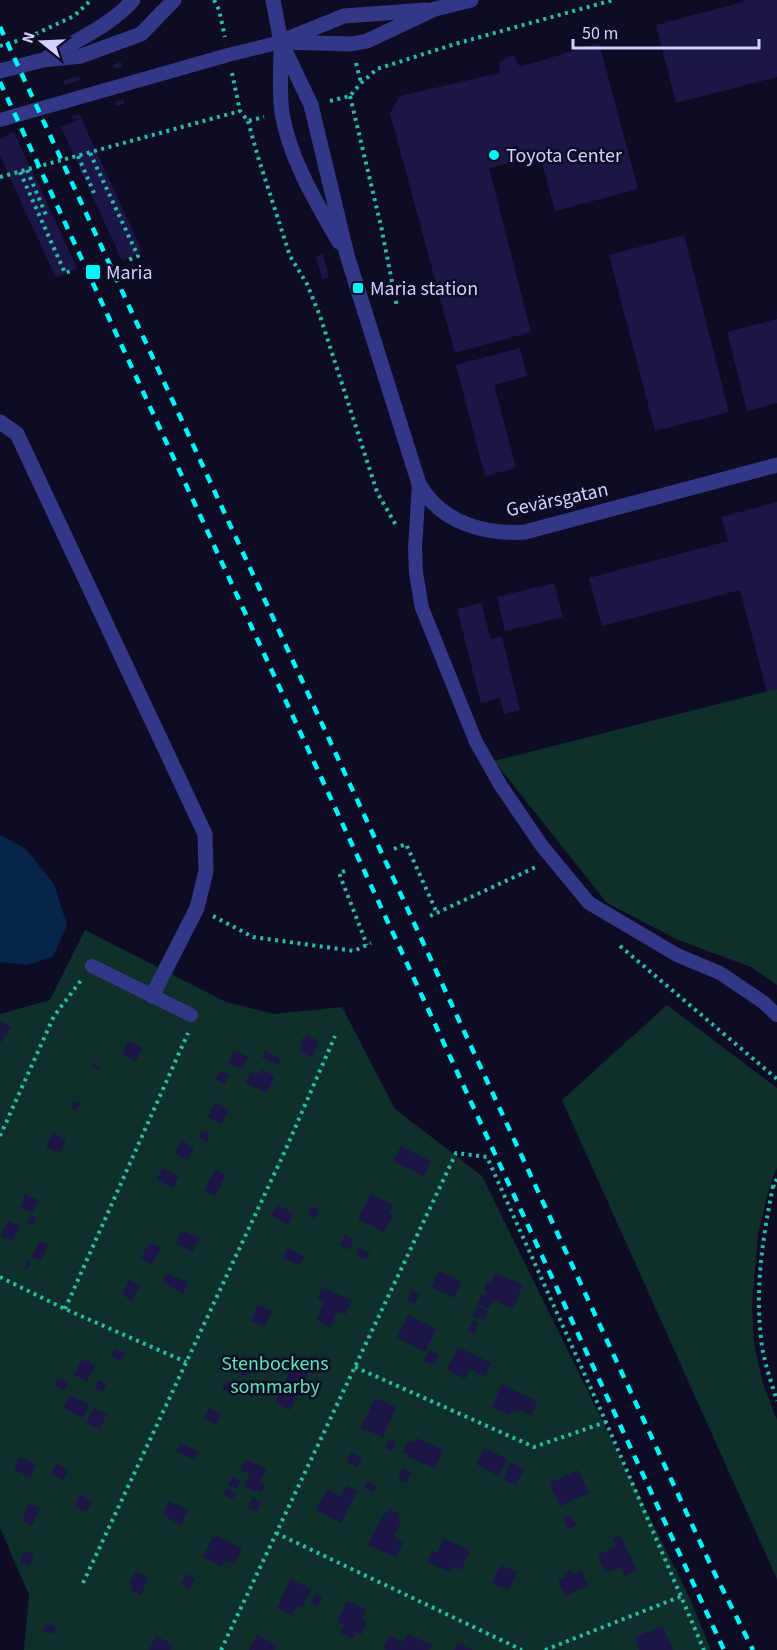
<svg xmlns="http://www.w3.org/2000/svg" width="777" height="1650" viewBox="0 0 777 1650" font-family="'Source Sans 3',sans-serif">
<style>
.green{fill:#0f2f2b}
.water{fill:#072549}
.building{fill:#1c1647}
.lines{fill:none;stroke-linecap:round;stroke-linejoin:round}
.path{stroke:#23bfa9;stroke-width:4;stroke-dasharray:3 4.5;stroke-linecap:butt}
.service{stroke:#333788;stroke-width:14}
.minor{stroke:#333788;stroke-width:15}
.tertiary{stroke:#333788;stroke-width:15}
.rail{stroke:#00f7fb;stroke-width:4.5;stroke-dasharray:9 8;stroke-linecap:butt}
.poi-dot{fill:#00f7fb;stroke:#0e0c25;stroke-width:2}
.labels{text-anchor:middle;stroke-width:5;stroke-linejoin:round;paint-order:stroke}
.poi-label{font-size:20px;fill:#d1d0ff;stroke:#0e0c25;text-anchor:start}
.street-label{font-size:20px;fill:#d1d0ff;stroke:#0e0c25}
.park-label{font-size:20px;fill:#51eab7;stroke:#0e0c25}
</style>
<rect width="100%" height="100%" fill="#0e0c25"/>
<path class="green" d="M777,689V985L751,967L678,940L607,903L494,761Z
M85,930L226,1002L274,1014L342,1007L395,1109L482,1176L691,1601L711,1650H24L29,1595L0,1528V1014L50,1000Z
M667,1005L777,1088V1168L770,1185L758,1234L752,1305L754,1343L763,1384L777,1420V1579L562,1100Z"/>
<path class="water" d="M0,835L26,849L54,884L67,925L53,957L27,965L0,962Z"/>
<path class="building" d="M743,0H777V77L676,103L656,25L743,2Z
M599,43L638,189L555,211L540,155L489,168L531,332L455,353L390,113L400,96L500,73L499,62L514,55L520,67Z
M121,62L122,67L114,69L113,65Z
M79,76L80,80L64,85L63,81Z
M123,99L124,104L116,106L115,102Z
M79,114L81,118L73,120L72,116Z
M81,118L142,251L122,261L61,127Z
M14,132L77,268L56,278L0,156V139Z
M684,235L729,412L655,431L609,255Z
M323,254L329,278L322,279L316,256Z
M777,319V403L747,411L727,332Z
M520,348L527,376L494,385L516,468L485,476L456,365Z
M777,502V689L767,692L740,590L602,626L589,578L728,541L721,517Z
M554,583L563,617L505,631L497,597Z
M481,603L491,639L502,637L520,710L504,714L500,698L481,703L457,609Z
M1,1021L11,1027L0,1044V1022Z
M306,1035L319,1041L312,1057L299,1051L302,1044L300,1043L302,1038L305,1039Z
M128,1041L142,1047L136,1061L122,1054Z
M233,1051L248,1056L243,1069L228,1064Z
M265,1051L281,1059L278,1065L262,1058Z
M93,1063L101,1067L99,1070L91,1067Z
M261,1069L275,1076L267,1093L245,1083L251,1071L259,1074Z
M220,1071L229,1075L225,1084L216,1080Z
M74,1101L80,1103L76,1110L71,1108Z
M215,1102L229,1109L222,1124L208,1117Z
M202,1131L210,1135L207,1142L198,1138Z
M53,1132L66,1141L61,1152L58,1150L57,1152L46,1147Z
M181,1140L194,1148L187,1160L175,1153Z
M401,1146L431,1161L424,1176L393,1161Z
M162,1168L179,1176L173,1188L157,1180Z
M215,1169L226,1175L215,1196L204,1191Z
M25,1194L38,1200L33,1213L20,1208Z
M371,1194L393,1205L389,1213L393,1215L384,1232L358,1219Z
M277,1205L294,1213L289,1224L271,1216Z
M312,1206L319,1210L315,1219L308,1215Z
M31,1215L36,1217L33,1225L27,1223Z
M8,1221L20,1226L13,1241L1,1236Z
M181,1231L199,1237L193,1253L176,1243Z
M345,1235L354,1240L349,1250L340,1245Z
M39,1241L48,1245L41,1261L32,1257Z
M149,1242L161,1248L152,1264L141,1258Z
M287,1248L304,1256L300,1265L283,1258Z
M359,1248L370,1253L366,1260L356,1255Z
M27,1260L31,1262L27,1270L24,1269Z
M439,1271L462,1282L454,1298L431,1287Z
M166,1273L188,1282L183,1294L162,1282Z
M495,1273L523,1285L513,1309L493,1300L489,1309L477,1305L481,1294L485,1296L487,1291L484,1290L487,1281L490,1283Z
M129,1280L140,1285L132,1301L123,1295Z
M322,1287L352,1300L345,1315L337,1312L331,1327L316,1320L324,1302L317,1299Z
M412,1290L420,1294L415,1304L407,1301Z
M257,1305L272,1311L265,1327L251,1321Z
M477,1307L488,1311L484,1320L473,1316Z
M408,1315L436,1329L425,1352L397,1338Z
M472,1320L478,1323L474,1334L468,1332Z
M458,1347L491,1363L485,1376L470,1369L465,1379L447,1370Z
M114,1349L125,1353L121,1361L111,1357Z
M429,1350L439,1355L434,1365L424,1361Z
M237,1357L251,1365L246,1376L231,1371Z
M82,1359L95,1365L87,1381L74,1375Z
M293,1364L309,1371L305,1380L308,1381L305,1390L301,1388L290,1410L275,1403Z
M58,1378L68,1382L65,1390L54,1386Z
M99,1380L106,1384L103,1392L95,1388Z
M226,1381L234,1384L230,1392L222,1389Z
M502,1384L537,1401L531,1415L519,1410L518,1413L512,1410L509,1415L492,1407Z
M70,1395L89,1405L83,1418L63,1408Z
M375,1398L396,1407L383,1437L361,1428Z
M94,1408L107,1414L99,1430L86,1423Z
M209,1408L222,1414L216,1425L204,1419Z
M417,1438L443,1449L435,1468L408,1457L409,1455L403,1452L408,1441L414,1443Z
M389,1439L395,1442L392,1451L385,1448Z
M181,1443L198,1452L194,1460L176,1451Z
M484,1448L508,1459L499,1476L476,1464Z
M351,1452L362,1457L357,1467L347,1462Z
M19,1457L36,1464L31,1477L14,1470Z
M246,1459L266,1469L260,1482L265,1485L262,1492L256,1489L255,1492L244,1486L250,1474L240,1470Z
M511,1462L524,1469L515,1486L503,1480Z
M56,1464L68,1470L64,1480L51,1474Z
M403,1468L412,1472L406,1483L398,1479Z
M578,1470L589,1493L560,1506L550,1483Z
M232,1476L241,1481L237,1489L228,1485Z
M367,1481L376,1486L373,1492L364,1488Z
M346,1485L357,1491L341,1523L316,1510L327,1489L341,1496Z
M226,1488L236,1492L233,1499L224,1495Z
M79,1495L92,1500L87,1512L74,1507Z
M253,1497L262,1502L257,1512L248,1507Z
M169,1501L188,1510L181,1525L162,1515Z
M29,1503L40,1508L32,1525L22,1521Z
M389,1509L400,1514L397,1520L401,1522L394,1537L403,1542L396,1557L368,1545L384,1513L386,1514Z
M571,1515L576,1525L567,1529L563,1519Z
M620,1535L637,1570L625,1576L621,1567L606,1573L598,1555L616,1547L613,1539Z
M217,1536L242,1548L235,1564L225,1560L221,1567L203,1557L213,1537L216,1538Z
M444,1538L470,1550L461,1570L453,1566L450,1573L427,1561L432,1551L437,1553Z
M24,1551L34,1554L30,1566L20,1563Z
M501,1565L517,1572L509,1590L492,1583Z
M572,1570L574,1574L582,1571L588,1586L565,1596L558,1581L566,1577L564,1573Z
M135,1572L148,1577L141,1595L131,1591L133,1587L129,1585Z
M186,1574L195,1579L190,1589L181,1584Z
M290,1579L311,1589L302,1608L297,1606L292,1615L277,1608Z
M315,1594L322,1597L318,1606L311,1603Z
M347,1601L366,1609L362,1619L367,1621L361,1635L356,1632L353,1639L340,1633L344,1625L337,1622Z
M47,1623L56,1627L53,1634L43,1631Z
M663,1626L673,1650H639L635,1637Z
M407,1634L432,1645L429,1650H387L383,1648L390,1635L403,1642Z
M257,1635L277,1645L275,1650H249Z
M156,1636L174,1645L171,1650H149Z
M458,1643L473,1650H454Z"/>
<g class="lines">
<path class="path" d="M214,0L219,10L225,37
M0,46L27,38L74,16L91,0
M356,63L361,83
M232,73L240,111L248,121L264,117
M350,96L381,226L397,307
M330,101L350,96L361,83L377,69L455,44L613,0
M248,121L258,157L290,256L307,284L320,316L377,492L397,527
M90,153L138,256L126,261
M78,156L94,193
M27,170L46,215
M20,172L65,273L71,271
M0,177L240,111
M394,849L406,844L437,913
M345,871L339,873L367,945
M213,916L253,937L354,951L371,943
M430,916L536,867
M620,946L777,1079
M0,1136L54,1016L82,979
M777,1179L773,1186L777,1188
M773,1186C763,1236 755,1287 761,1338C763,1360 771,1381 777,1401
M0,1277L65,1309L186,1362
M65,1309L188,1033
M355,1367L534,1447L606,1422
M276,1533L522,1650
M83,1583L285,1151L335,1036
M221,1650L456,1153L487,1157L606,1422L704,1650
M545,1650L682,1596"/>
<path class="service" d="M0,120L228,55L281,42
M419,484L415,549L416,573L422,608L476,742L501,786L542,846L589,903L677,955L720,973L763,1002L777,1015
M92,966L191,1015"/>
<path class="minor" d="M281,42L311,105L347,255L419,484C440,522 484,535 525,532L777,465
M281,48C281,69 279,93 282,113C290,160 316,202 339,242
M48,57C75,41 113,24 133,0
M0,71L43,60L81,56L141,34L174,0
M0,422L17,434L205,834L206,871L197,908L152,996"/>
<path class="tertiary" d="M273,0L281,42
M287,39L344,16L426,10
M281,42L351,44L367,41L435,9L471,0"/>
<path class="rail" d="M0,27L713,1570L753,1650
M0,82L724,1650"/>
</g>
<g class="poi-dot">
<circle cx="494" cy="155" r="6"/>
<rect x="85" y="264" width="16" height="16" rx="3"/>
<rect x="352" y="282" width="12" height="12" rx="3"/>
</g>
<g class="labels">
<g class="poi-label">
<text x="506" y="162">Toyota Center</text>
<text x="106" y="279">Maria</text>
<text x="370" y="295">Maria station</text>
</g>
<g class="street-label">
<text transform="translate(557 499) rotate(-12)" y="7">Gevärsgatan</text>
</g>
<g class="park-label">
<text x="275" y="1370">Stenbockens<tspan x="275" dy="23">sommarby</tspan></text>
</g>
</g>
<g transform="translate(42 42) rotate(288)" stroke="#0e0c25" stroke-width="4.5" paint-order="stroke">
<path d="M0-4.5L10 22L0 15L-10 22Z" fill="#d1d0ff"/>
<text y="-9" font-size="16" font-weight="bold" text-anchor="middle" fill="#d1d0ff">N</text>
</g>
<path d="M573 39v9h186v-9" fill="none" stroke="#d1d0ff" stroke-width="3"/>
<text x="582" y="39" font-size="18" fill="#d1d0ff" stroke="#0e0c25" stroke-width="4.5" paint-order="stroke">50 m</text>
</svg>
